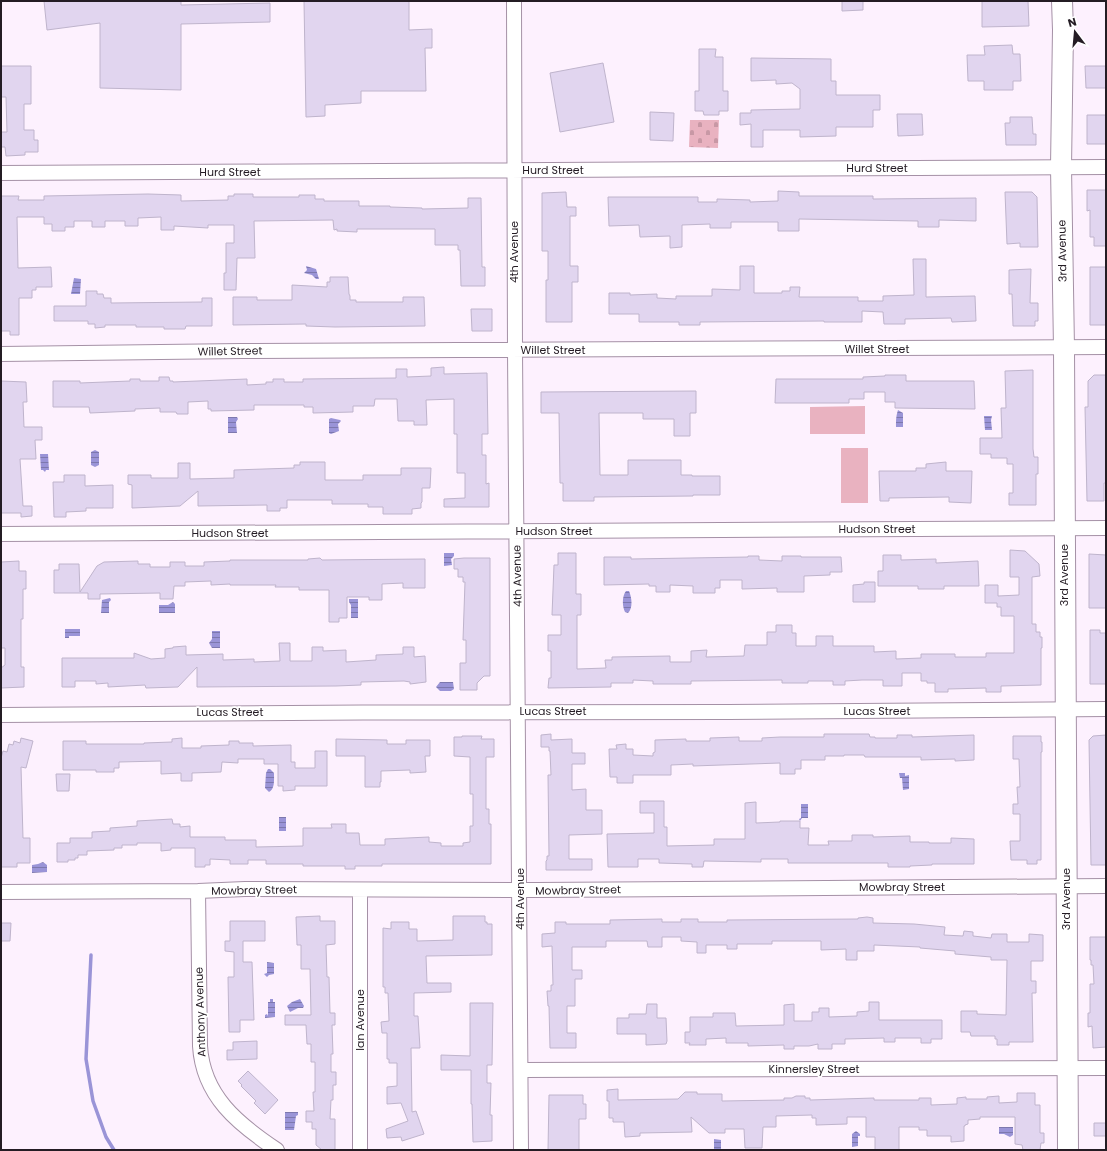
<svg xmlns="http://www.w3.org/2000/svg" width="1107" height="1151" viewBox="0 0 1107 1151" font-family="Poppins,sans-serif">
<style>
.green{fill:#e9b2c0}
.cemetery{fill:url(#cemetery-stones)}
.water{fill:url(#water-rules)}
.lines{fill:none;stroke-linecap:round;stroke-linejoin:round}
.stream{stroke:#9a94d7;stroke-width:3.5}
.building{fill:#e1d5ef;stroke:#bfb4cc}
.street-casing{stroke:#a591a6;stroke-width:16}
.secondary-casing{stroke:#a591a6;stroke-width:22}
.street{stroke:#fff;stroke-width:14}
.secondary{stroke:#fff;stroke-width:20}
.labels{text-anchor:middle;stroke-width:3.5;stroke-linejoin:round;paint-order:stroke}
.street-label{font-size:11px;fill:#241c24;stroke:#fff}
</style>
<defs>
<pattern id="cemetery-stones" width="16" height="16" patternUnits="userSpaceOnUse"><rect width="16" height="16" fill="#e9b2c0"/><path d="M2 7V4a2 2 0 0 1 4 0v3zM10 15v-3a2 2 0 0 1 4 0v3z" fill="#c898a5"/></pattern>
<pattern id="water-rules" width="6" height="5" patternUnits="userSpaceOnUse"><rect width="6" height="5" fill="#9a94d7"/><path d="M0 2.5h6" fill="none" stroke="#7d78ae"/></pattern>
</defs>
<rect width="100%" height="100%" fill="#fdf1fe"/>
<path class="green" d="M865,406V434H810V407Z
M841,448H868V503H841Z"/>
<path class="cemetery" d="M690,120H719L718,148L689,147Z"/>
<path class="water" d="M306,266L316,269L319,279H316L312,275L304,273L307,270Z
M74,278L81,279L80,294H71Z
M898,410L903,413V427H896C896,420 896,416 898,410Z
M984,416H992L991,420L992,430H985Z
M228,417H237L238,419L236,422L237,433H228Z
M331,418L340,420L341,421L338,424L339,431L331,434L329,433V419Z
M95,450L99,452V465L95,467L91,465V452Z
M40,454H48L49,470H46L45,472L43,470H41Z
M444,553H454V556L451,559L452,565L444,566Z
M626,591H629C632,598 633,608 628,613L625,612C622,606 622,596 626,591Z
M110,598L111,600L109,602V613H101L102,600Z
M349,599H358V618H351V605L349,602Z
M173,602L175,604V613H159V605H168Z
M65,629H80V636H69V638H65Z
M212,631H220V648H212L209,643L212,639Z
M440,682H453L454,689L451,691H440L436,687Z
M270,769L274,773C274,780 275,789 269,792L265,788L266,773L268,769Z
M899,773H905V776L909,775V789L903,790L902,778H900Z
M801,804H808V818H802L800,821L799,819L801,818Z
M279,817H286V831H279Z
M43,862L47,865V872L32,873V865L38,864Z
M267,962L274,963V974L269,975L267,977L264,974L267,973Z
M270,999H273V1002H275V1017L265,1018V1015L267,1014L268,1016V1002H270Z
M300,999L304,1006L303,1008H298L290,1012L287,1006L292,1002Z
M285,1112H298V1115L296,1116L294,1130H285Z
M999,1127H1013V1135L1010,1137L1004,1134H999Z
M856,1131L860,1134V1136H858V1146L852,1147V1134Z
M714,1139L721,1140V1150H714Z"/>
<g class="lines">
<path class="stream" d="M91,955L86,1059L93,1101L106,1137L114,1150"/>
</g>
<path class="building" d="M44,1H181V5L270,3V22L181,24V90L100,88V23L47,30Z
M304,1H409V30L432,29V48H425L426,91H361V103L325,105V116L306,117Z
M842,1H863V10L842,11Z
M982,1H1028L1029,26L982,27Z
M1012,45L1013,54H1020L1021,81H1013V90H984V81H968L967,55H985L984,46Z
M699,49H716L715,57H723V91H728V111H719V115H704L703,111H695V91H699Z
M751,58L831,59V81H836V95H880V110H873V127H836V136L800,137V130H763V147H751V124L740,125V113H751V110L800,109V89L792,83L776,84V80L751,81Z
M603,63L614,122L560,132L550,73Z
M1,66H31V104H24V130H34V140H38V152H25V155L6,156L5,147H1V132H7L6,97H1Z
M1085,66H1106V88H1086Z
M650,112L674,113L673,141L650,140Z
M897,114H922L923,135L898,136Z
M1087,115H1106V144H1087Z
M1010,117H1032L1033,134H1036V145H1006L1005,123H1010Z
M1087,190H1106V246H1094V237H1090V210L1087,211Z
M778,191L799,192V196H873V199L976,198V221L939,220V227H918V221L799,219V231H778V222H731V228H710V224L682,225V247L670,248V236L640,237L639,225L609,226L608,197H698V202H717V199L750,200V202L778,201Z
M566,192L567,207H576V216H570V266H578V282H572V322H546V280H548V251H542V193Z
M1005,192H1032L1037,197L1038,247H1020V243L1007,244Z
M148,194L181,195V201L228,200V196H234V194H253V197H299V195H315V199H324V201H359V206H390V207L422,208V209L468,208V198H481L482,267H485V286H461L460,250H458V245H435V229H357V232L337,231V229L334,230L333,220L254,221L255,258H237L236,290H224V273H226V243H234V225H208V228L174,226V230H161V217L138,218V226H125V221H105V227H92V221H74V227H65V231H52V224H44V217H17L18,268L51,267L52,287H36V290H32V298H19V335H10V331H1V196H19L18,200H44V196Z
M913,259H926V297L975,296L976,321L952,322L951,318L905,319V324H884L883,312L862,311V322H824V321L700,322V325H679V322H639V314H609V293H630V295L657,294V298L676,299V296H712V289L740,290V266H754V293H782V291H790V287H800L799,297H858V301H883V296L914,295Z
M1090,267H1106V325H1090Z
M1031,269L1030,303H1038V321H1035V326H1013L1012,294H1009V270Z
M330,277H348L349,294L350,296V300H356V302H403V297H424L425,326L335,327L306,326V324L233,325V297H257V300H292V285L327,287V282H330Z
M86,291H97V294H103L104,298H111V303L202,302V298H212V326H186L185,329H164V327H136V325H105V327L95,328V324H88V321H54V306H86Z
M471,309H492V331H472Z
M444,367V374L487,373L488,434H482V455H486V484L489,483V507H444V499L465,498V473H457V434H454V399L426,400L427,425H414V421H398L397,399H375L374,406H353V412L313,413V407H304V405H254V410L211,411V409H208V401L188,402V414H177L176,412H160V408L135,409V411L90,413L89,407H53V381H80V383L130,381V379H140V381H159V377H169L170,381H173V382L247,379V385L266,384V382H273V379H284V382H303V379L396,378V369H407V377L431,376V368Z
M1033,370V449L1034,457H1038V474H1036V505H1009V493H1013V464H1007V458H991V454H980V438H1002L1001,408H1006L1005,371Z
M885,375H906V381H974L975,409L895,408V402H885V392H864V399H849V403H775L776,379H863V377L885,376Z
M1094,375H1106V483H1104V501H1087L1085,407H1088V381Z
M1,381L26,382L27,402H23L24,427H42V440H35L36,459H20L23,506H32V516L21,517V513H1Z
M696,391V413H690V436H674V419H643V413H599L600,475H628V460H681V475H692V476H720V495H693V496L594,497V501H563V483H560L559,413H541V392Z
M300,462H325V480H363V475H401V468H431L430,488H422V502L421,503V508L412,509V514H383V507H368V504H332V500H287V508H280V511H267V505L198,506V491L180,506L132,508V485L128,484V475H151V478H178V463H190V479L234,478V470L294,468V465H300Z
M946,462V471H972L971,503L949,502V497L889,498V501H880L879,471H916V468H926V464Z
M64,475H85V486L113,485V508H86V511L66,512V517H54L53,482H64Z
M1010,550L1025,551L1039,564L1040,576L1032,577V624H1036V632H1040V637H1042V648H1041V685L1001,686V692H986V688L948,689V692H935V683H927V681H921V673H902V686H883V680H862L845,681V685H833V681H808V683H782V680L691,681V684H653V681L633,680V683H611V687L548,688L549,678H551V651H548V635H561V615H552L554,565H558V553H576V594H581V615H577V669L606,668L605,660H612V657L670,656V662H691V651L707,650L706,657L744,656L745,645H767V632H776V625H792V633H796V646H816V636H833V646H874V652L896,651V659L921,658V654H955V657H986V653H1014V616H1001V607H997V603H985V585H998V596L1019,595V577H1010Z
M1089,554L1106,555V608H1089Z
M883,555H901V560L936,559V563L978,561L979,586H944V589H918V586H878V571H883Z
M748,556H759V560L782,561V556H801V557H841L842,572H830V575L804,576V592H777V588L742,589V580H720V588H715V593H693V586L670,585V592H656V586H649V584L604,585V557H631V559L748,557Z
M320,558L322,560L425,559V588H403V583L382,584V600H369V597H347V618H339V622H329V590H299V587H275L276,585H230V584L211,585V581L185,582V586H174L173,599H160V593L100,594V599H88V593H54V570H59V564H79L80,592L97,566L104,562L138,561V564H150V567H170V562H185V566H204V562L230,561V560H308V559Z
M464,558H490V676H484L477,683V690H460V663H466V640H463L465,582H463V577H458V569H454V559Z
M19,561V571H26V589H23V619H21V667H24V687L1,688V668L5,665V648H1V562Z
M864,582H875V602H853V585L864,584Z
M1090,630H1100V633H1106V684H1090Z
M279,643H290V661H312V647H323V651L346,650V662L376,660V655L403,654V647H414V657L425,656L426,682L410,684V682L404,681L361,682V685L336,686L197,687V667L178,687L146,688L145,685L108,687V683L96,684V681H75V687H62V658H134V653L151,659L165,658V649L173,648V647L186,646V655L223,654V660L254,659V662L280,661Z
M551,734V740L572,739V753H585V764H572V790L586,789V810H602V834L569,835V859H592V870H546V861L547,860V856H549L548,775H551L550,751H549V747H541V735Z
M824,734H869L870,737H875V738H897V735H912V737L974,735V760L955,761V759L921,760V757H865L864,755H844V756H825V760H801V769H795V774H780V763L693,766V764L671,765V775H633V783H617V777H610L609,749H617L616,745L626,744V749H633V755L653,756V753L655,752V740L686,739V741H710V738L739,737V741H762V738L780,737H824Z
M1106,735V865H1091L1089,740L1093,736Z
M462,736H482L481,739H494V757H486V809H489V824H491V864H382V866H355V869H345V866H303V864H266V860H248V864H230V860L210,859V865H205V867H195V848H171V850L161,851V843H137V845H122V848H114V850L87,851V855H78V858H75V860H68V862H57V843H70V838H92V832L110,831V828L137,826V821L172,819L173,824H180V827L190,826V837H225V840H256V847L303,846V828H332L331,824H346V833H359L360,845H385V839L429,837V842L441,843V846H463V843L470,842V826H473V794H470V757L454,756V737H462Z
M1013,736H1041V742H1042V752H1041V860H1037V864H1027V860H1011L1010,841H1020V814H1013V804H1018L1017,787H1020L1019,759H1013Z
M21,738L33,741L26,768L21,767L23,838H30V863H17V867H1V758L3,751L7,752L9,744L13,745L14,741L20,743Z
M182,738V748H201V746L229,745V741H239V743H253V746L291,745V762H295V768H315V751H327V786H295V790L283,791V786H278V764H264V759H238V763L222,762L221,772L192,773V781H181V773L161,774V761L119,762V768H114V772H96V770H63V741H86V744H144V743L172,742V739Z
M336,739L387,740V744H406V740H430V756H425L426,772L410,773V770L381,771V782H380V787H365V756H336Z
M56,774H70L69,791H57Z
M640,801H664V827H667V846L714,845V839H745V803L756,802V823L780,822V821H800V828H809L808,845H829L828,841H852V835H873V837L910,836V842H929V843H951V838L974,839V864H932V865L910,866V867H888V863H788V859H761V862L704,861L703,867H692V864L659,863V859H638V867H608L607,834L654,833V813H640Z
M320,916V921H335V944L326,945L327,977H329L330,1013H335V1025H332L333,1054H331V1072H336V1085H333V1100H331L330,1119H335V1150H322L316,1145V1129H312V1122H306V1111H314L313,1092H315V1062H311V1044H307L306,1025H285V1015H311L310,969H301V945H297L296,917Z
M453,916H485V922H487V924H492V955L426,956L427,983H451V992L414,993V1016H418L420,1048H411L412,1112L416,1111L424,1134L402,1141L401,1137L387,1138L386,1129L408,1121L401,1103L387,1104V1087L397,1086V1063H389V1059H387V1033H382L381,1022L389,1021L388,993H385V987H383V928L391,929V922H409V929H417V941L453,940Z
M867,917L873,918V923L914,924L945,927L944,935L963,936L964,931L973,932V936L991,938L992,934H1007V942H1029V934L1043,935V961H1031V981H1036V993H1032L1033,1042H1009V1045H997V1039H995V1036H971L970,1032H961V1011H977V1014L1006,1015L1007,960H991V957L955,954V951L920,948V947L874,945V951H857V960H846V949L821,950V941H772V944H737V949H727V945H706V953H697V942L681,941V937H662V947H648L647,941H606V947H572V970H582V979H575V1006H567V1033H576V1048H550L549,1006H548L547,991H551V985H553L552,946L542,947V934L555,933V922H566V924H610V920L662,919V922H681V919H698V922H727V920L858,919V918Z
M230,921H265V941H243V962H252L254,1020H240V1032H229L228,977H234V952L225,951V941H230Z
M1,923H11L10,941H1Z
M1090,937H1106V1047L1093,1048L1092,1026L1088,1027V1013H1090V984H1094L1093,965H1091V960H1090Z
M869,1002H879V1020H942V1039H931V1043H921V1038H895V1042H884V1038L845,1039V1044H832V1049H818V1044L809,1046H794V1049H784V1045L748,1046V1043H726V1038L706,1039V1045H689L690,1043H685V1032H690V1017H713V1013H735L736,1026L784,1025V1005L794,1004V1021H812V1012H819V1008H829V1017L857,1016V1012L869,1011Z
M470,1003H493L492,1065H487V1083H491L490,1115H492V1141L473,1142L472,1104H471V1070H441V1055L470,1056Z
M647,1004H657V1018H666L667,1041L666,1044L646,1045V1034H617V1018H629V1014H646Z
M257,1041V1059L227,1060V1050H233V1042Z
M248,1071L278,1100L265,1114L254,1103L256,1101L241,1086L242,1085L238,1081Z
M618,1089V1100L678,1099L685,1092H697V1094H722V1101L784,1100V1098H792L796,1096H805V1098H810V1100L874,1098V1100H919V1098H931V1105L957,1104V1098L966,1097V1099H987V1097L999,1096V1103L1017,1102V1093H1035V1105H1040V1133H1044V1143H1041L1040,1150H1023L1022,1145L1015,1144V1117H980V1119L968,1120V1124L965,1125V1126H964V1141L951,1142V1136H927V1130H919V1127H899V1150H875V1137H866V1117H847V1124L816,1125V1118H812V1115L776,1116V1127H763L762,1148H745L744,1129H725V1133H709L691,1117L692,1132L640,1133V1136L625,1137L624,1122H613V1118H609V1101H607V1090Z
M549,1095H583V1104H586V1119H579V1150H548Z
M1094,1123H1106V1136H1094Z"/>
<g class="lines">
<defs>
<path id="street" d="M514,1L515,351L521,1150
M1,173L1106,167
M1,354L241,351L1106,347
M1,534L1106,528
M1,715C243,712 486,712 728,712C854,711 980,710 1106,709
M360,890V1150
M198,891L200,1046C203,1096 238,1124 277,1150
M1,892L198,891L245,889L535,890L1106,886
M521,1070L1106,1068"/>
<path id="secondary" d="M1062,1L1063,30L1061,167L1064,348L1068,1150"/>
</defs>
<use href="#street" class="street-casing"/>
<use href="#secondary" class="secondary-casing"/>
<use href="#street" class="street"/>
<use href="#secondary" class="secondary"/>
</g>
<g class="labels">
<g class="street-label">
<text x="877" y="172">Hurd Street</text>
<text x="553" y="174">Hurd Street</text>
<text x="230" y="176">Hurd Street</text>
<text transform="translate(1062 251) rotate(-91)" y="4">3rd Avenue</text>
<text transform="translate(514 252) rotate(-90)" y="4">4th Avenue</text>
<text x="877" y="353">Willet Street</text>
<text x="553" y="354">Willet Street</text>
<text transform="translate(230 351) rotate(-1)" y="4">Willet Street</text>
<text x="877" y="533">Hudson Street</text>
<text x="554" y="535">Hudson Street</text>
<text x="230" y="537">Hudson Street</text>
<text transform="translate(1064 575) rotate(-90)" y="4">3rd Avenue</text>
<text transform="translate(517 576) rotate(-91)" y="4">4th Avenue</text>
<text x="553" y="715">Lucas Street</text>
<text x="877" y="715">Lucas Street</text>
<text x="230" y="716">Lucas Street</text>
<text x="902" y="891">Mowbray Street</text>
<text transform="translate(254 890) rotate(-1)" y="4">Mowbray Street</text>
<text transform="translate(578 890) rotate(-1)" y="4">Mowbray Street</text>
<text transform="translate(520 899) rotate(-90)" y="4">4th Avenue</text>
<text transform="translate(1066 899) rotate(-90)" y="4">3rd Avenue</text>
<text transform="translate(200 1012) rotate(-92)" y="4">Anthony Avenue</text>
<text transform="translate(360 1020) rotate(-90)" y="4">Ian Avenue</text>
<text x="814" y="1073">Kinnersley Street</text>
</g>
</g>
<rect width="1107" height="1151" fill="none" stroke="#241c24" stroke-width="4"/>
<g transform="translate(1075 32) rotate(344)" stroke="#ffffff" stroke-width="3" paint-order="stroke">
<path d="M0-3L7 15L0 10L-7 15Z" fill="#241c24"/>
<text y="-6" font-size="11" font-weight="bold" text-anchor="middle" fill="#241c24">N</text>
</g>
</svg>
